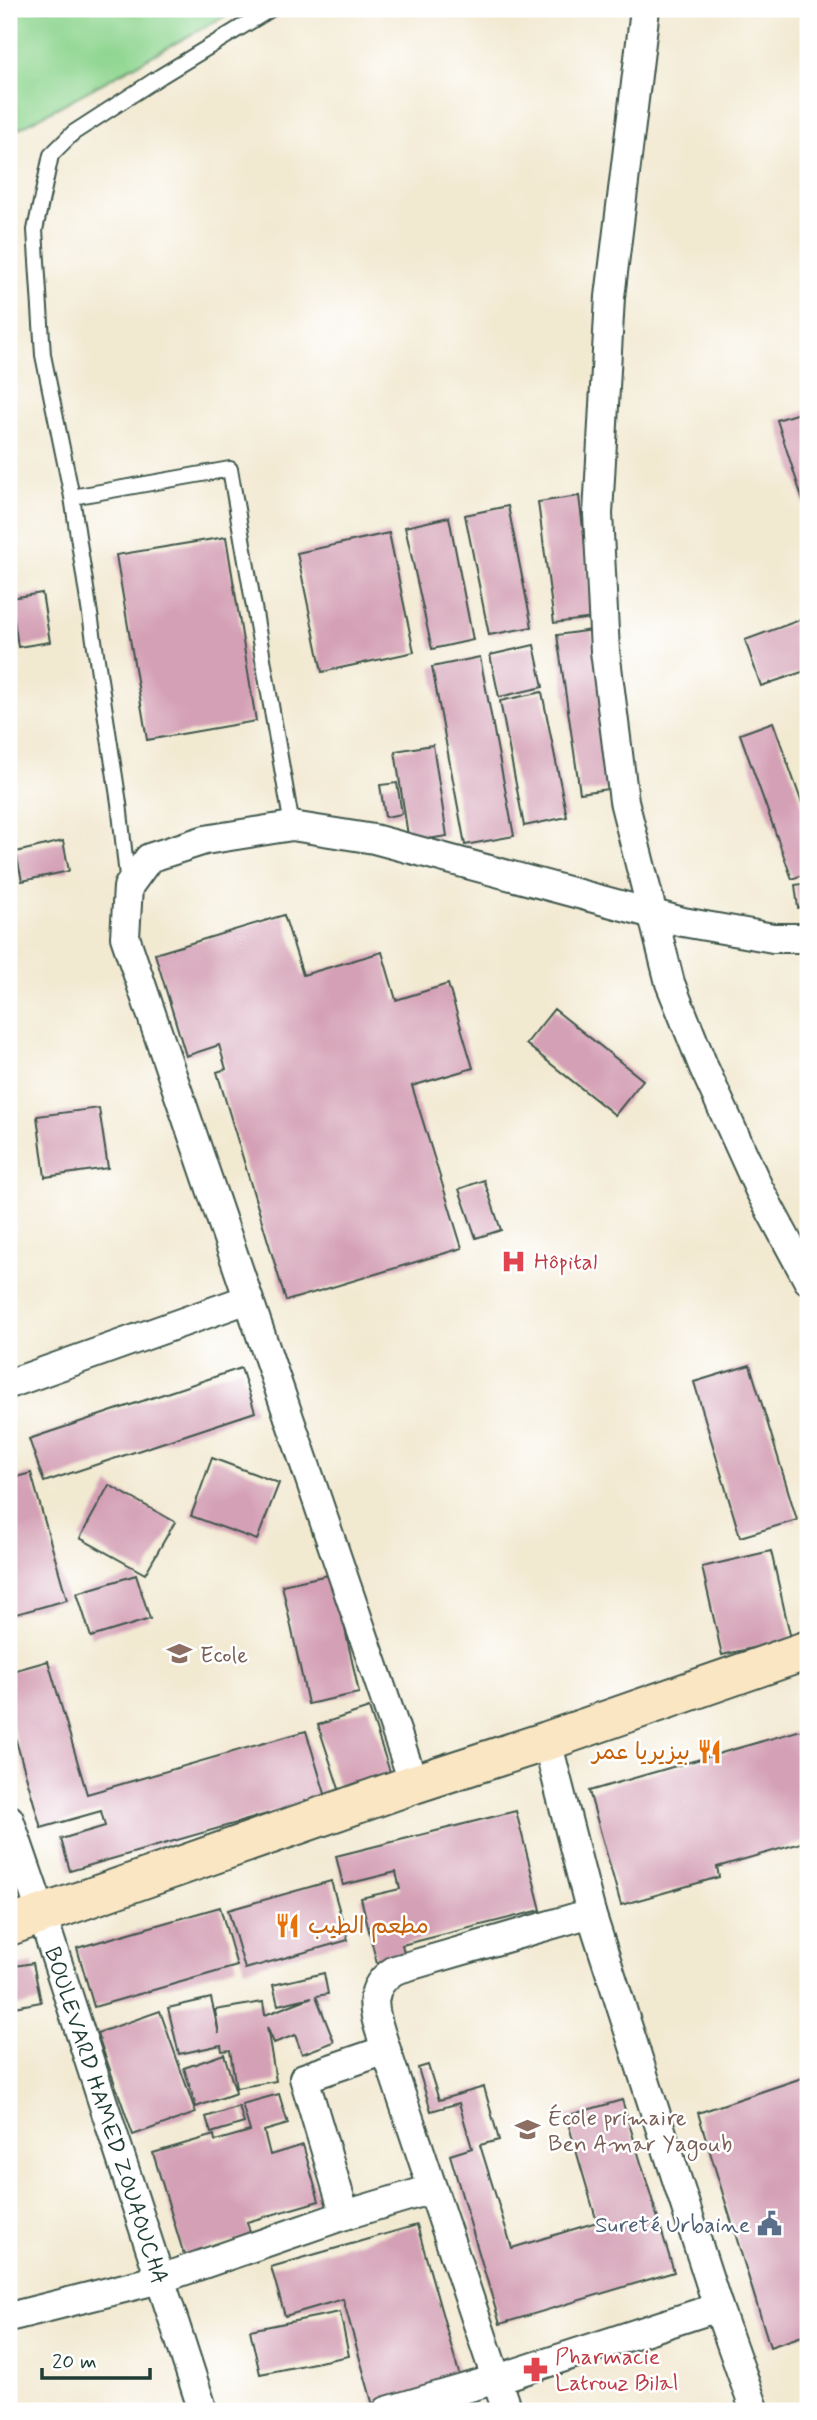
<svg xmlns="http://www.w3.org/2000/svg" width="817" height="2420" viewBox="0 0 817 2420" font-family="Mynerve,'Playpen Sans Arabic',sans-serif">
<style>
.green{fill:#8fd590;stroke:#578962;stroke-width:2}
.building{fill:#d4a0b5}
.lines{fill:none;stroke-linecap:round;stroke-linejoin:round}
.service-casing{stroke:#3f574c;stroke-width:18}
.minor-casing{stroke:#3f574c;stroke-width:32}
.secondary-casing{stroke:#3f574c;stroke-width:42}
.service{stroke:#fff;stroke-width:14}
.minor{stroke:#fff;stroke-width:28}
.secondary{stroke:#fbe6c4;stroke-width:38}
.labels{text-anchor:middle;stroke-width:5;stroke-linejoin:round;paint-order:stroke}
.health-label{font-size:23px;fill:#be3a42;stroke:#fff;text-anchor:start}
.education-label{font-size:23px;fill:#785e54;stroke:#fff;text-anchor:start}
.food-label{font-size:23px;fill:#c56008;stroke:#fff;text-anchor:end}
.street-label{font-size:23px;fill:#1f3d34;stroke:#fff}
.service-label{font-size:23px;fill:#4e5e75;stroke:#fff;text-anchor:end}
</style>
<rect width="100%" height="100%" fill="#fff"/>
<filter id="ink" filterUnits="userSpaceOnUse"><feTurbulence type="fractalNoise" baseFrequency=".0143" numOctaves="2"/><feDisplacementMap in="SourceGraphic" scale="14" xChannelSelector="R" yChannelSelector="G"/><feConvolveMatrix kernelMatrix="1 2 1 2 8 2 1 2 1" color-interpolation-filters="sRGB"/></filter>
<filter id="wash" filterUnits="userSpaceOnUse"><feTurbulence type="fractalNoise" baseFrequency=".00686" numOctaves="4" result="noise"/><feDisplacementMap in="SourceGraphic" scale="28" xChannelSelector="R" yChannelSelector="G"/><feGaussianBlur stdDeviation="1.57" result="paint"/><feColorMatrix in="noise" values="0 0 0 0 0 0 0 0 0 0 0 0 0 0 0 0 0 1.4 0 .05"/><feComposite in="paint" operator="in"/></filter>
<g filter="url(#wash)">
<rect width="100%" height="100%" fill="#f2e9d1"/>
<path class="green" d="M9,9H238L9,134Z"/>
<g id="blocks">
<path class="building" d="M808,410V516L777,420Z
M579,496L594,618L554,623L538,502Z
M508,506L532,627L489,635L465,515Z
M449,517L473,640L432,649L405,527Z
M389,533L414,652L322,672L297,553Z
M226,537L256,721L147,740L116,555Z
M42,593L50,642L18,647L11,598Z
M808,617V670L761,686L745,640Z
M592,630L615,788L580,793L557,635Z
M534,645L543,687L499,697L490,655Z
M480,657L514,836L465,845L432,667Z
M542,692L567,817L524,826L500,701Z
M773,722L808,820V873L792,879L740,734Z
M433,745L447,836L409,842L395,751Z
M397,783L402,814L385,817L380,785Z
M63,841L69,871L22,881L16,852Z
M808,883V907L798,908L795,885Z
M284,915L303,975L382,952L396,1000L448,984L473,1068L412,1086L462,1248L286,1301L217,1072L226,1069L219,1045L186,1056L155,954Z
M554,1009L643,1080L615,1115L526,1044Z
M99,1108L108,1168L45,1177L37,1116Z
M484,1180L501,1230L476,1238L459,1189Z
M750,1365L797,1520L740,1537L694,1382Z
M241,1368L255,1412L44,1482L29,1439Z
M212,1458L279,1483L257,1540L191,1516Z
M31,1473L67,1600L9,1616V1479Z
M109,1485L175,1522L145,1574L80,1538Z
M771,1551L791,1639L722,1655L702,1567Z
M333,1574L359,1693L308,1704L282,1585Z
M136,1575L150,1619L91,1637L77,1593Z
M48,1661L87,1794L306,1731L326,1797L70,1871L61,1839L105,1826L101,1811L41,1828L9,1716V1672Z
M369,1708L392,1778L341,1795L318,1725Z
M808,1728V1841L717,1867L719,1877L621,1905L589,1791Z
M516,1811L541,1910L402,1945L405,1956L377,1964L361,1898L400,1889L396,1872L343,1885L336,1856Z
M331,1881L348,1940L245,1969L228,1910Z
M220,1907L237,1966L94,2007L77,1948Z
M33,1963L41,2002L9,2008V1967Z
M324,1973L328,1994L316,1996L334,2042L302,2054L295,2035L274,2043L267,2027L276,2081L236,2088L230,2050L222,2051L221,2045L179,2054L168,2008L211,1998L219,2034L215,2010L263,2002L265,2015L312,1997L278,2005L273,1985Z
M160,2011L196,2113L133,2135L97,2033Z
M224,2054L236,2093L196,2107L184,2068Z
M428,2065L439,2100L484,2087L499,2140L480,2145L512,2248L597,2222L566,2116L622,2100L674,2272L500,2324L450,2155L472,2148L459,2103L431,2111L418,2068Z
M808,2076V2334L770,2347L698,2113Z
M279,2094L288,2124L264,2131L270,2155L303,2145L319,2201L247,2222L251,2236L184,2255L153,2153L214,2135L215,2141L250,2131L242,2104Z
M239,2106L244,2123L211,2133L206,2117Z
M417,2225L462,2384L374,2409L343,2299L285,2316L271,2267Z
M340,2312L349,2356L260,2374L250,2330Z"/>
</g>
</g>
<g filter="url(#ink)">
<use href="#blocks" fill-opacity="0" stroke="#3f574c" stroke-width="2"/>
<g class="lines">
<defs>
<path id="service" d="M72,497L43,355L35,230L51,155L73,133L161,76L271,9
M128,886L119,803L72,497L230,469L292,826"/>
<g id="minor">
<path d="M645,9L610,297L598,514L605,651L624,801L670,983L704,1068L759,1189L808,1280"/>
<path d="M9,1384L248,1299"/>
<path d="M547,1741L591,1913L718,2307L755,2411"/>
<path d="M414,1784L125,937L128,887L149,858L205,840L292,826L374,839L683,922L773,938H808"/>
<path id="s1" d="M9,1819L42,1915L203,2411"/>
<path d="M345,2215L304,2078L386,2050"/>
<path d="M9,2317L160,2279L345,2215L432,2189"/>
<path d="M387,2411L497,2379L718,2307"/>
<path d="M507,2411L386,2050C377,2019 361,1991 395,1970L591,1913"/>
</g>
<path id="secondary" d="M9,1926L414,1784L547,1741L808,1650"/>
</defs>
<use href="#service" class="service-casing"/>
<use href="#minor" class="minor-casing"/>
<use href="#secondary" class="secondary-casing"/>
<use href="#service" class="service"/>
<use href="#minor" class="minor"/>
<use href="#secondary" class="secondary"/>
</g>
</g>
<defs>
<symbol id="hospital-bare" viewBox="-9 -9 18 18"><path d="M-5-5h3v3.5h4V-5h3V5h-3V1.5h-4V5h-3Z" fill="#e0444e" stroke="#fff" stroke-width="2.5" paint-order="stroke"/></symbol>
<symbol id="school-bare" viewBox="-9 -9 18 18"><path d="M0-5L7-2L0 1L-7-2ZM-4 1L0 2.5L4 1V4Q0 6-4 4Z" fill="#8d6e63" stroke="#fff" stroke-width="2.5" paint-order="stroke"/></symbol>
<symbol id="restaurant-bare" viewBox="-9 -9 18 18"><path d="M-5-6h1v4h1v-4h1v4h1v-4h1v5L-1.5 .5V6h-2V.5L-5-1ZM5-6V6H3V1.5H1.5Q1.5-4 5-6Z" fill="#e8710a" stroke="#fff" stroke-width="2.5" paint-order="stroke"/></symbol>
<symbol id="civic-bare" viewBox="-9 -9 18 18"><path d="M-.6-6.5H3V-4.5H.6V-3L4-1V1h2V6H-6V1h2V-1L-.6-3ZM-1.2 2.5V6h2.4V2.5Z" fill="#5c6f8a" stroke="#fff" stroke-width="2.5" paint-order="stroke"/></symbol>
<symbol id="pharmacy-bare" viewBox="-9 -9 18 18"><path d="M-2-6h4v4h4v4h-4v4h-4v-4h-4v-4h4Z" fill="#e0444e" stroke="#fff" stroke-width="2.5" paint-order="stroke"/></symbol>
</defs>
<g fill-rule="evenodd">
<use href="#hospital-bare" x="496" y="1244" width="35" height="35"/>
<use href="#school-bare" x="162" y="1636" width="35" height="35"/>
<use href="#restaurant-bare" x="692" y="1734" width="35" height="35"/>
<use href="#restaurant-bare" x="270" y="1908" width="35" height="35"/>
<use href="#school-bare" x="510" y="2112" width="35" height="35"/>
<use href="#civic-bare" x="752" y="2206" width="35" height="35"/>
<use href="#pharmacy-bare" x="518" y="2352" width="35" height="35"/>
</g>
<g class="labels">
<g class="health-label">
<text x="534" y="1269">Hôpital</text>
<text x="555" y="2364">Pharmacie<tspan x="555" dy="26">Latrouz Bilal</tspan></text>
</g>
<g class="education-label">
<text x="200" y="1662">Ecole</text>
<text x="548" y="2125">École primaire<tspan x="548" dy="26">Ben Amar Yagoub</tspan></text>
</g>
<g class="food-label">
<text x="690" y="1759">بيزيريا عمر</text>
<text x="308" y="1933" text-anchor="start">مطعم الطيب</text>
</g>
<g class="street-label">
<text dy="8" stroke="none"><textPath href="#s1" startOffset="312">BOULEVARD HAMED ZOUAOUCHA</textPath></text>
</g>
<g class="service-label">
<text x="750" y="2232">Sureté Urbaine</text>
</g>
</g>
<rect width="817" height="2420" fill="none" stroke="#fff" stroke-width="35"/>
<path d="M42 2368v10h108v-10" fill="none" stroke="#1f3d34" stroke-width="3.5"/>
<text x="52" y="2368" font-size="21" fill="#1f3d34" stroke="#ffffff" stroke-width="5" paint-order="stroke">20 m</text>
</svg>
